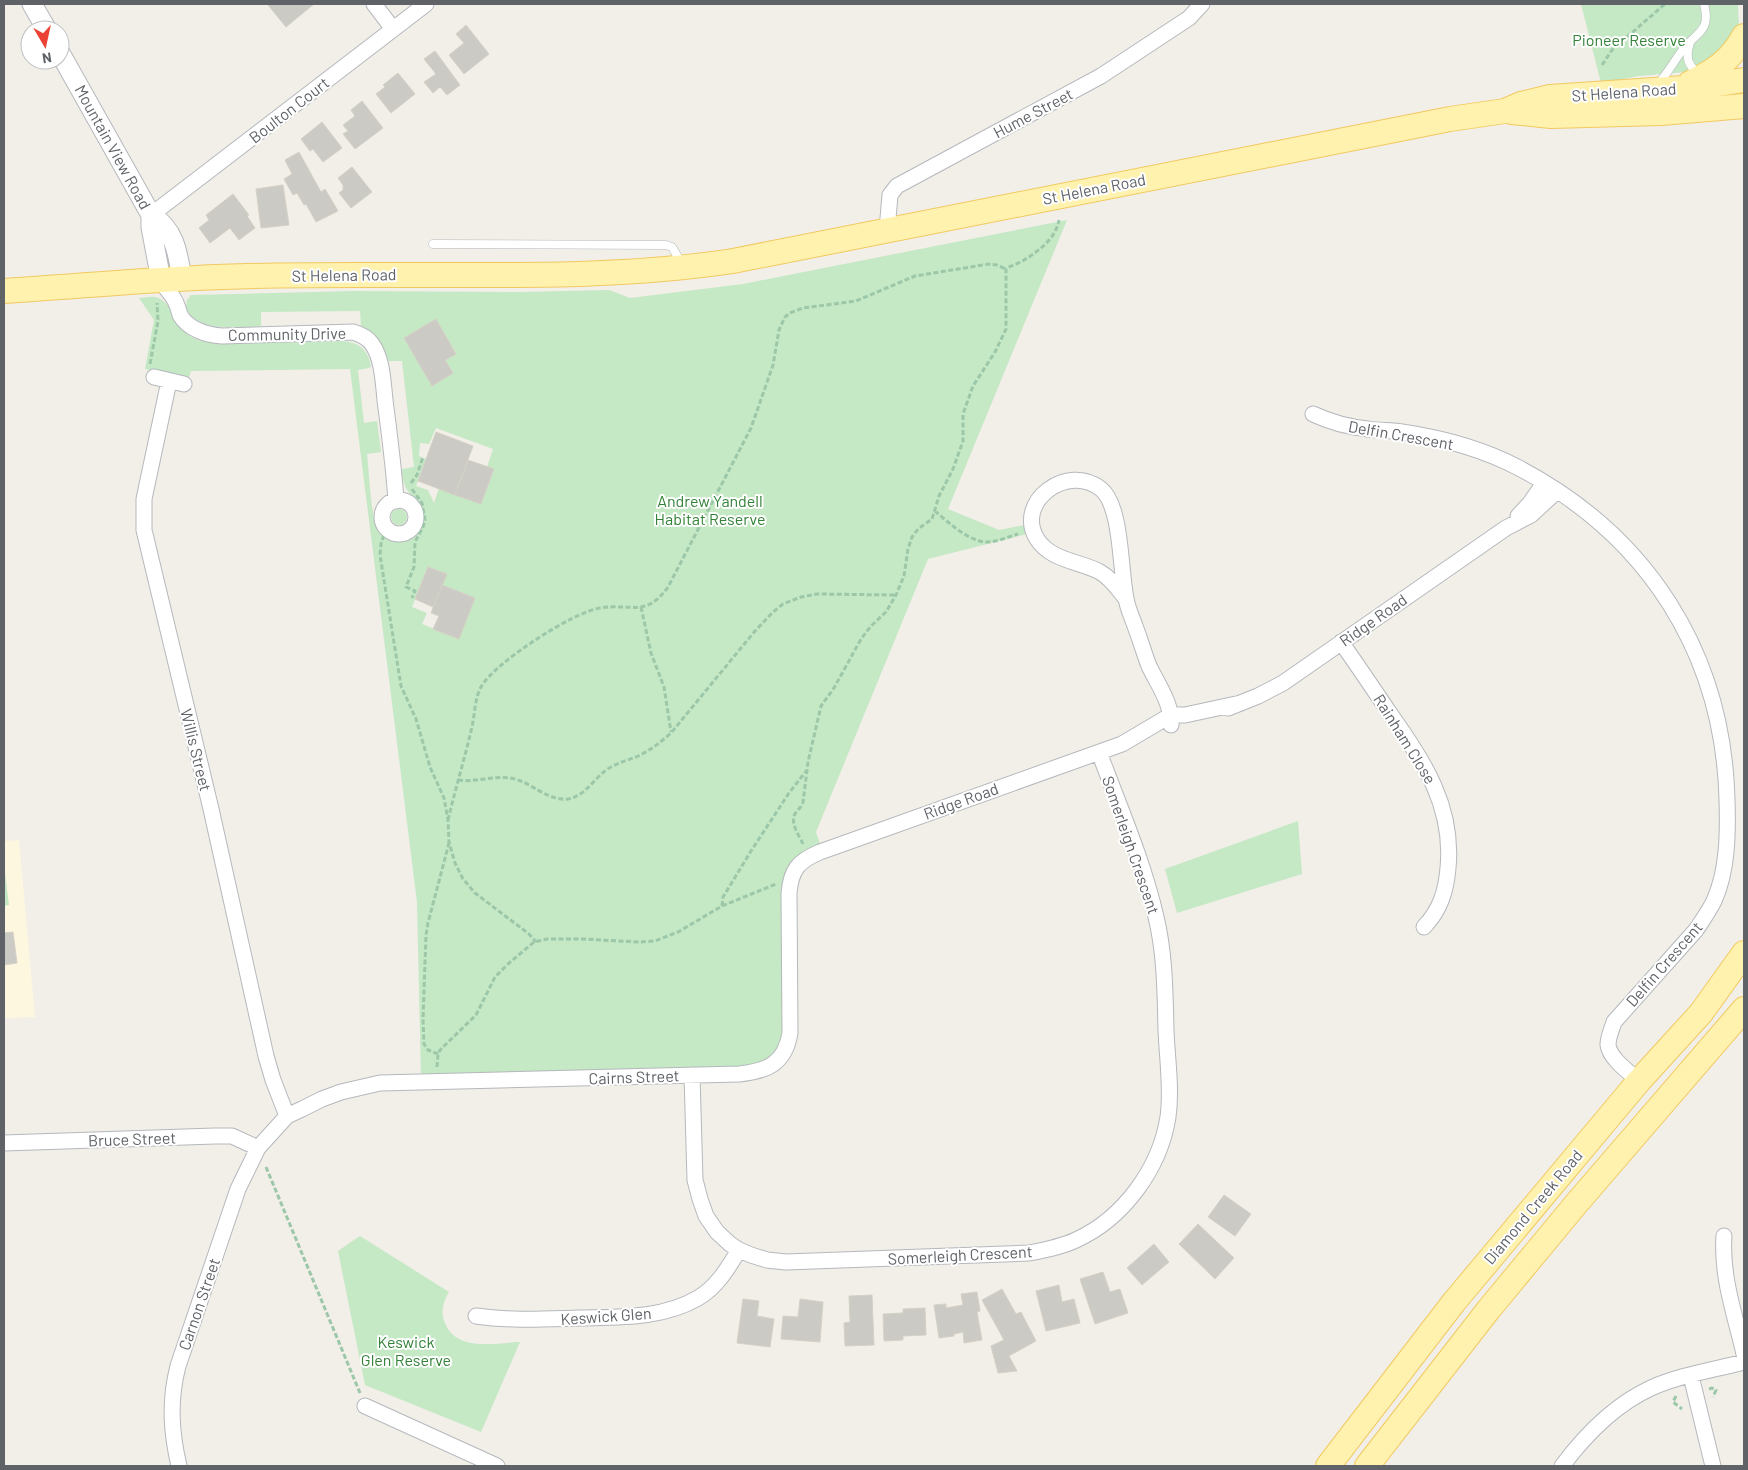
<svg xmlns="http://www.w3.org/2000/svg" width="1748" height="1470" viewBox="0 0 1748 1470" font-family="Barlow,sans-serif">
<style>
.commercial{fill:#fef7e0}
.green{fill:#c5e8c5;fill-rule:evenodd}
.building{fill:#cccac5;stroke:#d6d1c6}
.lines{fill:none;stroke-linecap:round;stroke-linejoin:round}
.service-casing{stroke:#b5b8bc;stroke-width:9}
.minor-casing{stroke:#b5b8bc;stroke-width:17}
.tertiary-casing{stroke:#b5b8bc;stroke-width:21}
.primary-casing{stroke:#f2c960;stroke-width:26}
.path{stroke:#9cc7a9;stroke-width:3;stroke-dasharray:5 2.5;stroke-linecap:butt}
.service{stroke:#fff;stroke-width:8}
.minor{stroke:#fff;stroke-width:15}
.tertiary{stroke:#fff;stroke-width:19}
.primary{stroke:#fff2af;stroke-width:24}
.labels{text-anchor:middle;stroke-width:4;stroke-linejoin:round;paint-order:stroke}
.park-label{font-size:16px;fill:#348238;stroke:#fff}
.street-label{font-size:16px;fill:#5f6368;stroke:#fff}
</style>
<rect width="100%" height="100%" fill="#f1efe8"/>
<path class="commercial" d="M19,840L35,1017L4,1018V841Z"/>
<path class="green" d="M1581,4H1738L1739,28L1728,50L1686,72L1639,76L1601,83Z
M1067,220L948,509L999,530L1025,525L1027,534L928,559L816,832L820,844C803,850 792,858 785,875V1029L776,1054L752,1067L421,1077L417,902L350,369L191,371L189,377L145,369L154,320L139,298C144,298 150,296 155,297C171,300 175,324 186,333C197,342 210,343 224,344L342,341C358,342 368,349 371,366L369,368L358,370L364,423L377,421L381,452L367,454C369,471 371,518 378,530C390,553 425,538 423,513C421,501 411,497 406,488C403,482 402,475 402,469L414,467L402,361H388C380,343 380,336 361,326L360,311L261,312V326C239,328 194,332 186,307L187,300L191,295L354,291L522,292L609,290L630,298L743,284ZM436,320L456,353L445,360L432,385L404,338ZM436,428L493,449L487,467L494,470L481,504L439,488L434,503L428,490L416,486L426,459L419,456L420,443L429,444ZM428,567L446,574L442,585L459,639L422,624L427,613L412,607Z
M391 517a8 8 0 1 1 16 0a8 8 0 1 1-16 0Z
M1298,821L1302,874L1177,913L1165,869Z
M4,864L9,905L4,906Z
M360,1236L449,1292C443,1302 440,1312 445,1323C456,1352 495,1343 520,1342L481,1432L365,1385L338,1251Z"/>
<path class="building" d="M269,4H314L286,27L268,5Z
M466,25L489,54L464,74L449,55L464,43L456,34Z
M435,51L460,85L447,95L440,87L433,93L424,82L436,74L424,59Z
M398,73L415,94L391,113L376,94L385,87L383,85Z
M362,101L383,128L355,149L343,134L348,131L343,125L355,116L351,110Z
M322,122L342,148L323,162L313,149L310,151L301,139Z
M299,152L321,192L325,189L338,211L316,222L306,204L304,205L297,193L293,195L284,179L292,174L285,160Z
M352,167L372,192L351,208L339,193L343,190V185L338,178Z
M283,185L289,225L261,228L256,189Z
M233,194L249,215L247,216L255,228L239,240L230,228L210,243L199,228L209,220L206,215Z
M436,319L456,354L445,360L453,373L432,386L404,338Z
M436,432L473,446L455,495L418,481Z
M468,460L494,469L481,504L455,495Z
M428,567L447,574L433,607L415,599Z
M442,585L475,598L459,639L433,629L439,616L431,613Z
M13,932L17,963L4,965V933Z
M1224,1195L1251,1214L1235,1236L1208,1217Z
M1198,1224L1234,1258L1215,1279L1179,1244Z
M1154,1244L1169,1262L1142,1285L1127,1268Z
M1103,1272L1110,1292L1120,1289L1128,1313L1095,1324L1080,1279Z
M1059,1285L1062,1302L1074,1299L1080,1323L1046,1331L1036,1291Z
M1002,1289L1016,1314L1021,1312L1036,1341L1009,1356L1017,1371L998,1373L991,1346L1004,1340L982,1300Z
M977,1292L980,1311L977,1312L982,1340L964,1343L963,1332L954,1334V1336L939,1338L934,1305L946,1304V1308L963,1305L961,1294Z
M872,1295L874,1345L845,1346L844,1323L850,1322L849,1296Z
M743,1299L759,1301L757,1316L774,1319L770,1347L737,1343Z
M800,1299L823,1302L820,1342L781,1339L783,1316L798,1317Z
M925,1308L926,1335L903,1336V1340L884,1341L883,1314L903,1313V1309Z"/>
<g class="lines">
<defs>
<path id="service" d="M1690,43C1685,57 1688,66 1699,74
M1658,84C1667,74 1673,63 1681,52C1694,33 1712,33 1704,4
M433,244L666,245L672,247L682,264"/>
<path id="minor" d="M374,4L393,29
M151,215L426,4
M887,230L890,195L897,186L1101,76L1189,18L1202,4
M161,280C165,289 173,295 176,303C178,307 179,311 180,315C188,329 206,335 222,336L353,332C360,334 367,337 372,344C384,361 383,388 386,408C390,439 394,469 396,501
M154,377L184,384
M169,381L144,499V530L211,809L266,1056L273,1080L287,1116
M1313,414C1330,422 1348,427 1368,429C1379,431 1391,430 1402,432C1442,438 1483,449 1519,468C1648,536 1723,653 1727,799C1728,832 1728,870 1714,901C1709,911 1702,921 1696,930L1614,1022C1612,1029 1608,1037 1608,1045C1610,1059 1629,1072 1639,1081
M382 517a17 17 0 1 1 34 0a17 17 0 1 1-34 0Z
M1518,516L1530,503L1544,483
M1126,599C1118,589 1111,578 1100,572C1080,561 1051,561 1037,539C1014,502 1068,462 1101,489C1122,506 1120,570 1126,598C1127,607 1132,617 1135,626C1140,639 1144,653 1149,666C1158,685 1172,703 1171,725
M1341,642C1358,666 1374,690 1391,715C1424,762 1454,807 1448,868C1446,892 1440,910 1424,927
M1228,708L1258,696L1283,683L1506,528L1531,515L1557,491
M692,1075L695,1180L700,1199L706,1216L717,1232L730,1244L739,1250L751,1255L767,1260L786,1262L1029,1253C1045,1250 1061,1247 1076,1240C1124,1218 1160,1168 1168,1117C1172,1089 1167,1058 1166,1030C1165,992 1165,954 1156,917C1143,860 1119,806 1099,752
M4,1143L215,1136H232L258,1148
M1724,1236C1721,1276 1735,1315 1744,1354
M476,1316C511,1321 544,1319 579,1318C619,1317 662,1319 698,1298C717,1287 728,1268 739,1250
M1691,1376L1713,1466
M365,1406L497,1466
M179,1466C171,1432 169,1401 178,1366L238,1189L258,1148L287,1116L302,1109L322,1099L341,1092L380,1083L739,1074C767,1071 785,1064 790,1033L789,893C791,870 798,861 820,852L1122,744L1171,715H1185L1236,704
M1562,1466C1586,1434 1614,1405 1651,1388C1680,1375 1713,1370 1744,1362"/>
<path id="tertiary" d="M32,4L47,30
M60,53L151,215C175,229 178,254 182,279
M151,215V227L161,280"/>
<path id="primary" d="M1690,83C1715,71 1730,61 1744,36
M1512,112L1551,116L1661,113L1744,106
M4,291C68,287 132,281 196,278C249,275 302,275 355,275C481,274 607,280 733,261L1450,119L1505,111L1521,104L1550,97L1699,87L1744,80
M1328,1466L1454,1302L1639,1081L1701,1013L1744,953
M1367,1466L1489,1309L1576,1204L1744,1009"/>
</defs>
<use href="#service" class="service-casing"/>
<use href="#minor" class="minor-casing"/>
<use href="#tertiary" class="tertiary-casing"/>
<use href="#primary" class="primary-casing"/>
<path class="path" d="M1602,65L1612,50L1665,4
M150,364L158,321L157,303
M411,483L417,475L423,457
M412,489L422,503L425,520L423,527L415,542L414,567L406,587L415,591L412,598
M935,511C948,522 969,542 987,542C997,542 1008,537 1018,534
M386,528L381,544L380,555L401,686L416,719L430,767L444,798L448,820L449,842L455,863L463,879L475,893L529,934L536,942
M641,607L651,653L664,687L671,732
M458,780C477,783 496,774 515,779C533,784 548,801 568,799C585,796 593,780 605,771C614,764 625,761 636,757C649,751 660,743 671,733L755,631L773,612L783,604L801,597L817,594L896,595
M448,820C455,790 464,761 471,731C475,717 474,700 481,687C494,663 573,612 600,608C631,603 646,618 668,587L751,428L773,365L779,330L785,317L790,313L803,308L856,301L915,276L989,264L997,265L1006,269
M803,844C800,837 791,825 794,816C796,810 802,808 803,802L808,762L821,706L834,688L861,639L871,626L886,612L896,595L904,576L908,549L912,537L918,529L932,519L939,496L953,469L963,441V414L973,386L995,352L1006,329V269C1011,265 1018,264 1024,260C1039,251 1056,238 1059,220
M722,906L723,897L751,851L789,793L807,770
M438,1054L428,1050L424,1044L423,1019L426,935L428,923L449,843
M437,1067L438,1054L440,1050L476,1015L495,977L508,964L534,942L547,939H582L639,942L655,941L678,932L722,906L776,884
M266,1167L360,1393
M1709,1389L1712,1388L1716,1390L1713,1397
M1676,1396L1673,1402L1682,1409"/>
<use href="#service" class="service"/>
<use href="#minor" class="minor"/>
<use href="#tertiary" class="tertiary"/>
<use href="#primary" class="primary"/>
</g>
<g class="labels">
<g class="park-label">
<text x="1629" y="46">Pioneer Reserve</text>
<text x="710" y="507">Andrew Yandell<tspan x="710" dy="18">Habitat Reserve</tspan></text>
<text x="406" y="1348">Keswick<tspan x="406" dy="18">Glen Reserve</tspan></text>
</g>
<g class="street-label">
<text transform="translate(1624 92) rotate(-4)" y="6">St Helena Road</text>
<text transform="translate(289 110) rotate(-38)" y="6">Boulton Court</text>
<text transform="translate(1033 113) rotate(-28)" y="6">Hume Street</text>
<text transform="translate(113 147) rotate(61)" y="6">Mountain View Road</text>
<text transform="translate(1094 189) rotate(-11)" y="6">St Helena Road</text>
<text transform="translate(344 275) rotate(-1)" y="6">St Helena Road</text>
<text transform="translate(287 334) rotate(-1)" y="6">Community Drive</text>
<text transform="translate(1401 435) rotate(10)" y="6">Delfin Crescent</text>
<text transform="translate(1373 620) rotate(-35)" y="6">Ridge Road</text>
<text transform="translate(1405 739) rotate(58)" y="6">Rainham Close</text>
<text transform="translate(196 750) rotate(76)" y="6">Willis Street</text>
<text transform="translate(961 801) rotate(-20)" y="6">Ridge Road</text>
<text transform="translate(1131 845) rotate(71)" y="6">Somerleigh Crescent</text>
<text transform="translate(1664 964) rotate(-49)" y="6">Delfin Crescent</text>
<text transform="translate(634 1077) rotate(-2)" y="6">Cairns Street</text>
<text transform="translate(132 1139) rotate(-2)" y="6">Bruce Street</text>
<text transform="translate(1533 1207) rotate(-50)" y="6">Diamond Creek Road</text>
<text transform="translate(960 1255) rotate(-3)" y="6">Somerleigh Crescent</text>
<text transform="translate(199 1304) rotate(-71)" y="6">Carnon Street</text>
<text transform="translate(606 1316) rotate(-4)" y="6">Keswick Glen</text>
</g>
</g>
<rect width="1748" height="1470" fill="none" stroke="#5f6368" stroke-width="10"/>
<g transform="translate(45 45) rotate(171)"><circle r="24" fill="#ffffff" stroke="#bfc1c3"/>
<path d="M0-4L9 19L0 12L-9 19Z" fill="#ea4335"/>
<text y="-8" font-size="14" font-weight="bold" text-anchor="middle" fill="#5f6368">N</text>
</g>
</svg>
